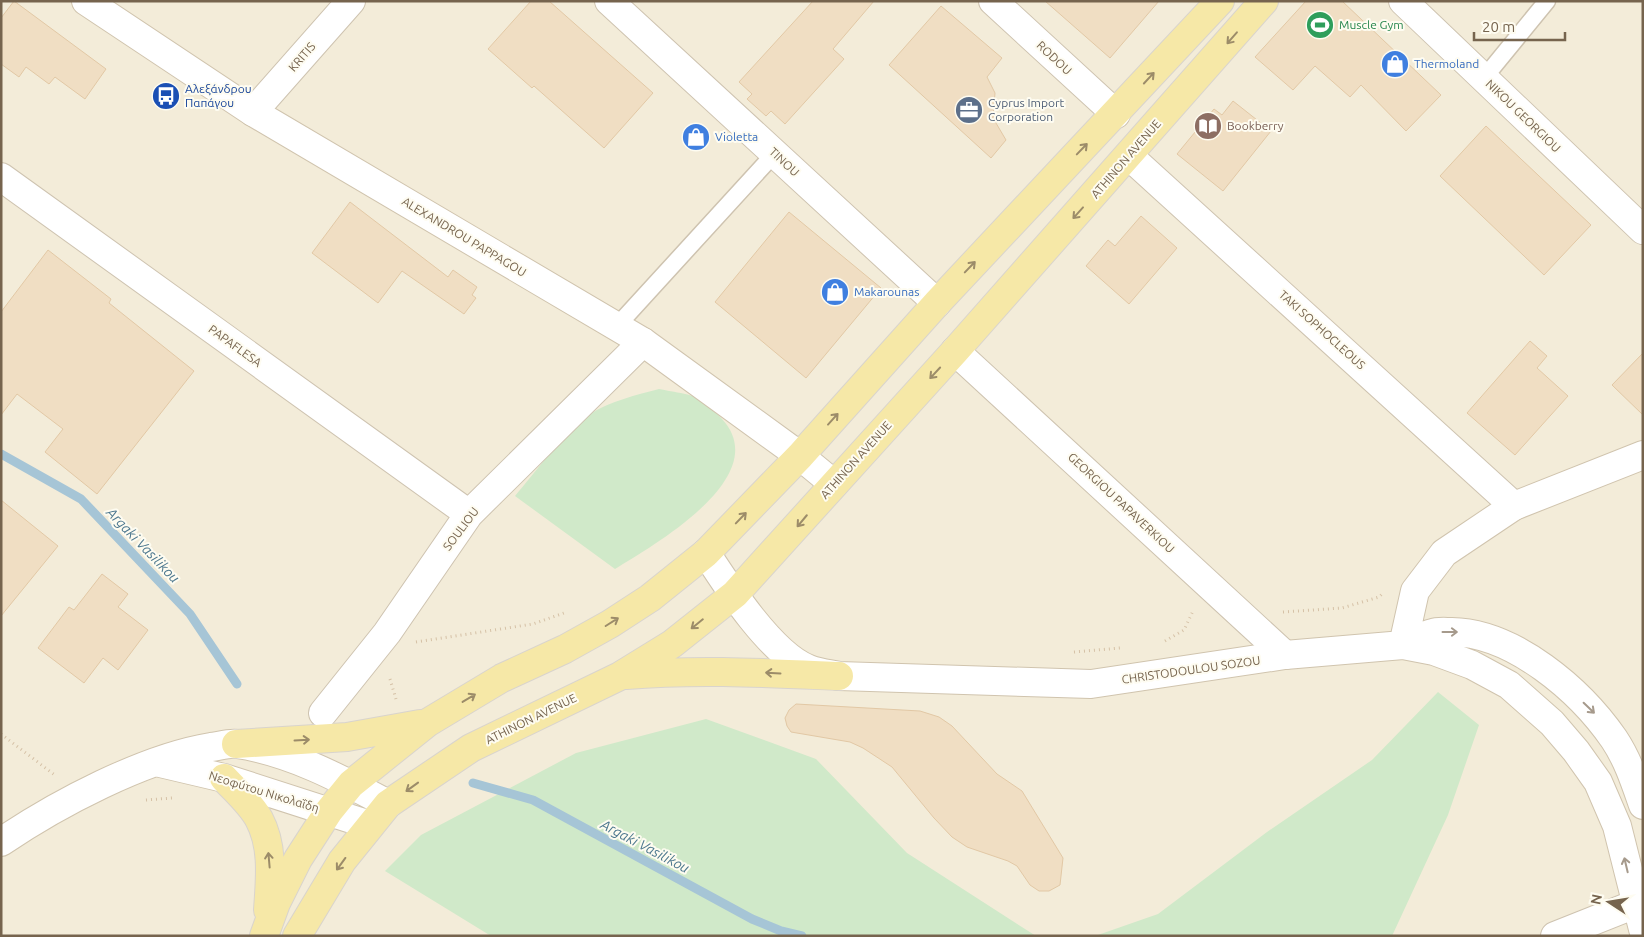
<svg xmlns="http://www.w3.org/2000/svg" width="1644" height="937" viewBox="0 0 1644 937" font-family="Ubuntu,sans-serif">
<style>
.residential{fill:#f3ecd9}
.green{fill:#d0e9c9}
.lines{fill:none;stroke-linecap:round;stroke-linejoin:round}
.stream{stroke:#a6c5d6;stroke-width:9}
.building{fill:#f0dec3;stroke:#e2c8a5}
.lane-casing{stroke:#cec3b0;stroke-width:19}
.street-casing{stroke:#cec3b0;stroke-width:30}
.secondary-casing{stroke:#d0c4ae;stroke-width:30}
.primary-casing{stroke:#d9d4cd;stroke-width:30}
.path{stroke:#d5c1a6;stroke-width:3;stroke-dasharray:1 4;stroke-linecap:butt}
.lane{stroke:#fff;stroke-width:16}
.street{stroke:#fff;stroke-width:28}
.secondary{stroke:#fff;stroke-width:28}
.primary{stroke:#f6e8a7;stroke-width:28}
.oneway{stroke:#9c8c69}
.oneway2{stroke:#a69a8c}
.labels{text-anchor:middle;stroke-width:4;stroke-linejoin:round;paint-order:stroke}
.leisure-label{font-size:12px;fill:#27864d;stroke:#fefcf1;text-anchor:start}
.street-label{font-size:12px;fill:#76644e;stroke:#fefcf1}
.shop-label{font-size:12px;fill:#366cbe;stroke:#fefcf1;text-anchor:start}
.transit-label{font-size:12px;fill:#164399;stroke:#fefcf1;text-anchor:start}
.service-label{font-size:12px;fill:#4e5e75;stroke:#fefcf1;text-anchor:start}
.education-label{font-size:12px;fill:#785e54;stroke:#fefcf1;text-anchor:start}
.water-label{font-size:14px;font-style:italic;fill:#4c778e;stroke:#fefcf1}
</style>
<rect width="100%" height="100%" fill="#fcf8eb"/>
<path class="residential" d="M1,1H1643V936H1Z"/>
<path class="green" d="M659,389C673,392 696,394 707,403C712,407 717,414 722,419C775,476 654,545 615,569L515,496C534,474 567,429 590,414C610,401 637,395 659,389Z
M1438,692L1479,725L1448,815L1392,936H1095L1158,914L1267,832L1372,760Z
M706,719L816,759L907,853L1036,936H491L385,871L421,835L576,753Z"/>
<g class="lines">
<path class="stream" d="M1,454L81,499L190,614L237,684
M473,783L533,800L752,919L781,931L802,936"/>
</g>
<path class="building" d="M14,1L106,69L85,99L55,77L49,84L26,67L19,77L1,64V18Z
M531,1H549L653,93L604,148L534,86L532,88L488,49Z
M813,1H874L833,49L844,59L785,124L771,111L766,116L747,99L752,94L739,82Z
M1045,1H1159L1110,58Z
M1306,1H1342L1441,95L1406,131L1361,85L1350,97L1315,66L1293,90L1255,57Z
M941,6L1002,58L987,77L995,93L993,118L1006,140L991,158L889,65Z
M1233,101L1271,131L1223,191L1177,154L1214,109L1222,115Z
M1486,126L1591,225L1544,275L1440,176Z
M350,202L448,277L453,270L477,287L472,295L476,298L464,314L402,271L378,303L312,253Z
M789,212L881,288L806,378L715,302Z
M1141,216L1177,248L1129,304L1086,266L1108,240L1115,246Z
M48,250L111,299L109,303L194,371L97,494L45,452L63,429L17,394L1,415V312Z
M1530,341L1547,356L1537,368L1568,396L1515,455L1467,413Z
M1643,353V415L1612,385Z
M1,500L58,546L1,616Z
M102,574L128,594L118,607L148,630L118,670L103,658L84,683L38,648L69,607L74,610Z
M796,704L920,711L939,717L952,726L997,774L1022,791L1063,858L1060,885L1049,891H1039L1030,885L1017,866L1008,861L967,847L952,837L934,818L892,767L863,748L850,742L791,732L787,726L785,718L789,710Z"/>
<g class="lines">
<defs>
<path id="lane" d="M1484,78L1547,1
M616,327L775,153"/>
<path id="street" d="M609,1L937,303
M993,1L1116,114
M1403,1L1643,230
M253,112L351,1
M1129,156L1514,506
M1,177L469,514
M955,351L1285,655
M323,713L387,633L469,514L643,342
M1555,936L1643,901"/>
<path id="secondary" d="M86,1L253,112L643,342L800,456L834,484
M706,553C728,587 772,655 809,669C819,673 830,674 839,676L1091,684L1285,655L1403,645L1434,651L1472,665L1509,685L1552,723L1576,751L1598,782L1617,826L1643,929
M1403,645L1415,591L1444,553L1514,506L1643,455
M1405,645C1414,641 1423,635 1433,633C1438,631 1446,632 1452,632C1514,633 1580,690 1614,739C1628,760 1635,782 1643,805
M156,762L224,778L370,825
M1,842C57,804 144,758 211,747C219,746 229,743 237,744C291,752 341,779 388,804"/>
<path id="primary" d="M626,675C698,669 768,673 839,676
M236,744L347,737L420,724
M224,778C236,791 251,804 259,819C274,847 270,880 268,910
M264,936L276,903L298,859L329,811L351,784L427,723L502,678L565,649L610,624L650,598L706,553L800,456L937,303L1220,1
M297,936L342,861L388,804L471,748L620,676L672,644L735,594L955,351L1264,1"/>
</defs>
<use href="#lane" class="lane-casing"/>
<use href="#street" class="street-casing"/>
<use href="#secondary" class="secondary-casing"/>
<use href="#primary" class="primary-casing"/>
<path class="path" d="M1283,612L1342,608L1379,597L1383,593
M1165,641L1184,630L1193,611
M416,642L533,624L564,613
M1074,652L1120,648
M390,679L396,699
M1,734L56,776
M146,800L172,798"/>
<use href="#lane" class="lane"/>
<use href="#street" class="street"/>
<use href="#secondary" class="secondary"/>
<use href="#primary" class="primary"/>
</g>
<defs><path id="oneway-shaft" d="M-6 0H5M1.5-3L5.5 0L1.5 3" fill="none" stroke-width="1.6" stroke-linecap="round" stroke-linejoin="round" transform="scale(1.25)"/></defs>
<g class="oneway">
<use href="#oneway-shaft" transform="translate(1232 38) rotate(131)"/>
<use href="#oneway-shaft" transform="translate(1149 78) rotate(-47)"/>
<use href="#oneway-shaft" transform="translate(1082 149) rotate(-46)"/>
<use href="#oneway-shaft" transform="translate(1078 213) rotate(132)"/>
<use href="#oneway-shaft" transform="translate(970 267) rotate(-46)"/>
<use href="#oneway-shaft" transform="translate(935 373) rotate(133)"/>
<use href="#oneway-shaft" transform="translate(833 419) rotate(-48)"/>
<use href="#oneway-shaft" transform="translate(741 518) rotate(-46)"/>
<use href="#oneway-shaft" transform="translate(802 521) rotate(130)"/>
<use href="#oneway-shaft" transform="translate(612 622) rotate(-32)"/>
<use href="#oneway-shaft" transform="translate(697 624) rotate(141)"/>
<use href="#oneway-shaft" transform="translate(773 673) rotate(-177)"/>
<use href="#oneway-shaft" transform="translate(469 698) rotate(-31)"/>
<use href="#oneway-shaft" transform="translate(302 740) rotate(-3)"/>
<use href="#oneway-shaft" transform="translate(412 787) rotate(144)"/>
<use href="#oneway-shaft" transform="translate(269 860) rotate(-95)"/>
<use href="#oneway-shaft" transform="translate(341 864) rotate(126)"/>
</g>
<g class="oneway2">
<use href="#oneway-shaft" transform="translate(1450 632)"/>
<use href="#oneway-shaft" transform="translate(1589 708) rotate(44)"/>
<use href="#oneway-shaft" transform="translate(1626 865) rotate(-103)"/>
</g>
<defs>
<symbol id="stadium-disc" viewBox="-11 -11 22 22"><circle r="9.5" fill="#2e9e5b" stroke="#fefcf1"/><path d="M0-5a6.5 5 0 1 0 0 10a6.5 5 0 1 0 0-10ZM-3.5-1.8h7v3.6h-7Z" fill="#fff"/></symbol>
<symbol id="shop-disc" viewBox="-11 -11 22 22"><circle r="9.5" fill="#3f7fe0" stroke="#fefcf1"/><path d="M-5-2.5h2.3a2.7 3.5 0 0 1 5.4 0H5L5.5 6h-11ZM-1.5-2.5h3a1.5 2.3 0 0 0-3 0Z" fill="#fff"/></symbol>
<symbol id="bus-disc" viewBox="-11 -11 22 22"><circle r="9.5" fill="#1a4fb4" stroke="#fefcf1"/><path d="M-5-6H5V4H4V6H2V4H-2V6H-4V4H-5ZM-3.5-4V0h7V-4ZM-3.5 1.2v1.5H-2V1.2ZM2 1.2v1.5H3.5V1.2Z" fill="#fff"/></symbol>
<symbol id="office-disc" viewBox="-11 -11 22 22"><circle r="9.5" fill="#5c6f8a" stroke="#fefcf1"/><path d="M-6-3h4V-5.5h4V-3h4V5H-6ZM-1-4.5V-3h2v-1.5ZM-6 0V1H6V0Z" fill="#fff"/></symbol>
<symbol id="library-disc" viewBox="-11 -11 22 22"><circle r="9.5" fill="#8d6e63" stroke="#fefcf1"/><path d="M-6-4Q-3-5.5-.7-3.5V5Q-3 3-6 4ZM6-4Q3-5.5 .7-3.5V5Q3 3 6 4Z" fill="#fff"/></symbol>
</defs>
<g fill-rule="evenodd">
<use href="#stadium-disc" x="1304" y="9" width="32" height="32"/>
<use href="#shop-disc" x="1379" y="48" width="32" height="32"/>
<use href="#bus-disc" x="150" y="80" width="32" height="32"/>
<use href="#office-disc" x="953" y="94" width="32" height="32"/>
<use href="#library-disc" x="1192" y="110" width="32" height="32"/>
<use href="#shop-disc" x="680" y="121" width="32" height="32"/>
<use href="#shop-disc" x="819" y="276" width="32" height="32"/>
</g>
<g class="labels">
<g class="leisure-label">
<text x="1339" y="29">Muscle Gym</text>
</g>
<g class="street-label">
<text transform="translate(302 57) rotate(-49)" y="4">KRITIS</text>
<text transform="translate(1054 58) rotate(43)" y="4">RODOU</text>
<text transform="translate(1523 116) rotate(44)" y="4">NIKOU GEORGIOU</text>
<text transform="translate(1126 159) rotate(-49)" y="4">ATHINON AVENUE</text>
<text transform="translate(784 162) rotate(43)" y="4">TINOU</text>
<text transform="translate(464 237) rotate(31)" y="4">ALEXANDROU PAPPAGOU</text>
<text transform="translate(1322 330) rotate(42)" y="4">TAKI SOPHOCLEOUS</text>
<text transform="translate(235 346) rotate(36)" y="4">PAPAFLESA</text>
<text transform="translate(856 460) rotate(-48)" y="4">ATHINON AVENUE</text>
<text transform="translate(1121 503) rotate(43)" y="4">GEORGIOU PAPAVERKIOU</text>
<text transform="translate(461 529) rotate(-53)" y="4">SOULIOU</text>
<text transform="translate(1191 670) rotate(-8)" y="4">CHRISTODOULOU SOZOU</text>
<text transform="translate(531 719) rotate(-26)" y="4">ATHINON AVENUE</text>
<text transform="translate(264 792) rotate(17)" y="4">Νεοφύτου Νικολαΐδη</text>
</g>
<g class="shop-label">
<text x="1414" y="68">Thermoland</text>
<text x="715" y="141">Violetta</text>
<text x="854" y="296">Makarounas</text>
</g>
<g class="transit-label">
<text x="185" y="93">Αλεξάνδρου<tspan x="185" dy="14">Παπάγου</tspan></text>
</g>
<g class="service-label">
<text x="988" y="107">Cyprus Import<tspan x="988" dy="14">Corporation</tspan></text>
</g>
<g class="education-label">
<text x="1227" y="130">Bookberry</text>
</g>
<g class="water-label">
<text transform="translate(143 545) rotate(46)" y="5">Argaki Vasilikou</text>
<text transform="translate(645 846) rotate(28)" y="5">Argaki Vasilikou</text>
</g>
</g>
<rect width="1644" height="937" fill="none" stroke="#76644e" stroke-width="5"/>
<g transform="translate(1609 902) rotate(282)" stroke="#fefcf1" stroke-width="4" paint-order="stroke">
<path d="M0-4L9 19L0 12L-9 19Z" fill="#76644e"/>
<text y="-8" font-size="14" font-weight="bold" text-anchor="middle" fill="#76644e">N</text>
</g>
<path d="M1474 32v8h91v-8" fill="none" stroke="#76644e" stroke-width="2.5"/>
<text x="1482" y="32" font-size="15" fill="#76644e" stroke="#fefcf1" stroke-width="4" paint-order="stroke">20 m</text>
</svg>
